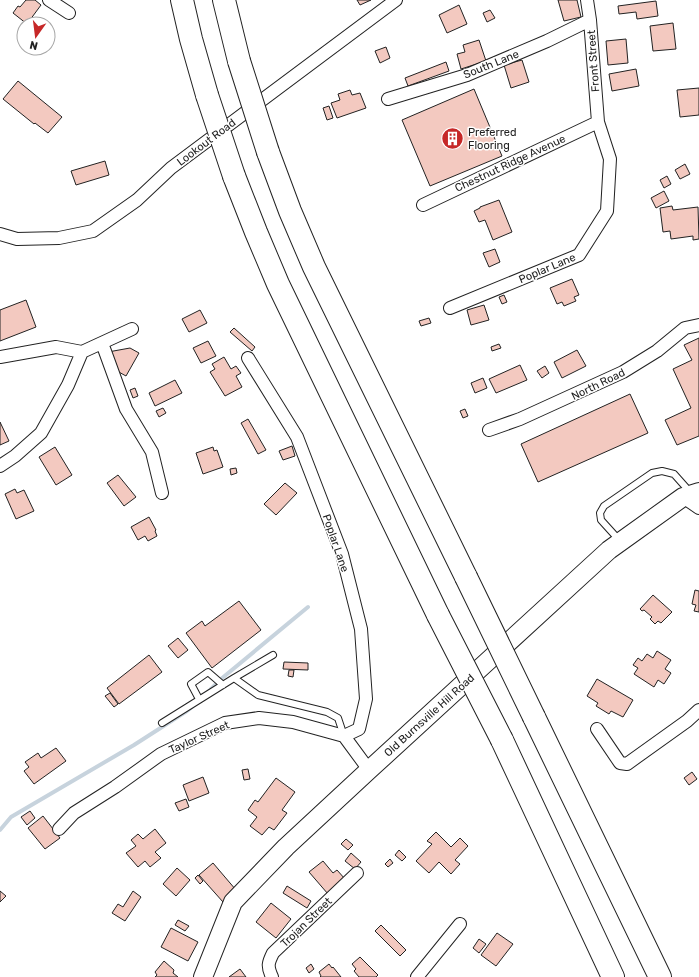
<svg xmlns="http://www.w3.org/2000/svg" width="699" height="977" viewBox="0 0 699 977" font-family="Rubik,sans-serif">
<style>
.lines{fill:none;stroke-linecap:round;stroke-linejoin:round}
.stream{stroke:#c7d3dd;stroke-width:4}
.building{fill:#f3c9c0;stroke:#222}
.lane-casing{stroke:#222;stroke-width:8}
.street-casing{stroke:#222;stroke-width:14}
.secondary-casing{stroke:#222;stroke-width:20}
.highway-casing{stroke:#222;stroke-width:24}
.lane{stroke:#fff;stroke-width:6}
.street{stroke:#fff;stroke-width:12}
.secondary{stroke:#fff;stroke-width:18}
.highway{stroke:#fff;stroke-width:22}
.highway-bridge-casing{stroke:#222;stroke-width:24;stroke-linecap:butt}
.highway-bridge{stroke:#fff;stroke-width:22}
.labels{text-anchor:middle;stroke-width:3;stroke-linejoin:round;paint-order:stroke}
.street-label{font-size:11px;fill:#222;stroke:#fff}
.poi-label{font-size:11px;fill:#222;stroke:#fff;text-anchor:start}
</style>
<rect width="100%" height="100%" fill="#fff"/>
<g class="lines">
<path class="stream" d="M221,679L308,607
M207,693L217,683
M0,830L11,817L134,745L187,711L192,707"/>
</g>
<path class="building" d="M26,0H35L41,5L27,24L13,13L18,6L20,7Z
M357,0H371L360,5Z
M558,0H577L581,17L564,21Z
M656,1L658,16L637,19L636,12L619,14L618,6Z
M459,5L467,24L447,33L439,15Z
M490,10L495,18L487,22L483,13Z
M673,23L676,49L653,51L650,26Z
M626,39L628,63L608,65L606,41Z
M479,40L486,61L461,69L457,54L465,52L463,45Z
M386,47L390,58L380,63L375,51Z
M522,60L529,82L511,88L504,65Z
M446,62L449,71L408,86L405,78Z
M636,69L639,86L612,91L609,74Z
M18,81L62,117L48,133L35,123L34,124L3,99Z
M699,88V115L680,117L677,90Z
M474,89L502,156L430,186L402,120Z
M350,90L352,95L360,93L366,108L337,118L331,103L340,100L338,94Z
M329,106L333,118L327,120L323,108Z
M105,161L109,175L76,185L71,171Z
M685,164L690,174L680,179L675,170Z
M667,176L671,184L664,188L660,180Z
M664,191L669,201L656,208L651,198Z
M499,200L512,232L493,240L485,220L479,222L474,211L480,208V207Z
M672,206L673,210L698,207L699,239L693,240V236L671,239L670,231L663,232L660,208Z
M495,249L500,262L489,267L483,253Z
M572,279L579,295L574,297L576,301L564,306L562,302L557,304L550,288Z
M504,295L507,302L502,304L499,297Z
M26,300L36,327L0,341V310Z
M484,305L489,320L471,325L467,310Z
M200,310L207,323L189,332L182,319Z
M429,318L431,323L421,326L419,321Z
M234,328L255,347L252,351L230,332Z
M699,338V436L677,445L665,420L691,408L673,369L692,360L684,345Z
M208,341L216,356L201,363L193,348Z
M499,344L501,348L492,351L491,347Z
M130,348L139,353L126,376L117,371L108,352Z
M577,350L586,366L562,378L554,362Z
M224,357L231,369L236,366L241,373L236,376L242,387L225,396L210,372L215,369L212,364Z
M520,365L527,380L496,393L489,379Z
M545,366L549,373L542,378L537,371Z
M483,378L487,388L475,393L471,383Z
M175,380L182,393L155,406L149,393Z
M135,388L138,396L133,398L130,390Z
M630,394L648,433L538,482L521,444Z
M163,408L166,413L159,417L156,411Z
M465,409L468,416L463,418L460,411Z
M248,419L266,450L258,454L241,423Z
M0,422L9,441L0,445Z
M292,446L295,456L283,460L279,451Z
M55,447L72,475L56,485L39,457Z
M213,447L214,451L217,450L223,467L203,474L196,453Z
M236,468L237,473L231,475L230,469Z
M118,475L136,497L124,506L107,483Z
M285,483L297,493L276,515L264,504Z
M15,489L17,493L24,490L34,511L16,519L5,494Z
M149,517L156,530L155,531L157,536L148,541L145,536L138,540L131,527Z
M695,590L699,591V612L694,611L696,605L692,604Z
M653,595L672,612L661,623L658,621L655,624L650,619L652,617L644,610L642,611L640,609Z
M239,601L261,630L212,668L186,633L202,621L205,626Z
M178,638L188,650L178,658L168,646Z
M657,651L671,660L665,669L671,673L664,684L658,680L654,687L634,674L638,668L633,665L638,658L642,661L647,654L653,658Z
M149,655L162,672L119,704L107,688Z
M284,662L308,663V670L283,669Z
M289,670H294L293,677L288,676Z
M597,679L633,700L623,717L611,711L609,714L596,706L598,703L587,696Z
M110,693L118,704L114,707L105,696Z
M56,748L66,761L34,784L24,771L29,767L25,762L38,753L41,758Z
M248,769L250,779L244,780L242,770Z
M692,772L697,779L689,785L684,778Z
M203,777L209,793L189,801L183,785Z
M276,778L295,792L282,810L287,813L274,830L269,827L262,835L250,826L257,817L248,810L255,800L258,802Z
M186,799L189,807L179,811L175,803Z
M30,811L35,818L27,825L21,817Z
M43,816L60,838L45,849L28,828Z
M155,829L166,843L155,852L161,858L150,867L145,861L138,867L126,853L136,846L131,840L138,834L143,839Z
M436,832L451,847L460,838L468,846L455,860L460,864L451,874L439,862L429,873L416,861L432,844L427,841Z
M346,839L353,845L348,850L341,844Z
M399,850L406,857L402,861L395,855Z
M351,853L361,862L355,869L345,861Z
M390,859L393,863L388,867L385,864Z
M323,861L333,873L337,870L345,879L328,894L309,872Z
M213,863L236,890L223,902L199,875Z
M177,868L190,880L176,896L163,884Z
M198,875L203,881L200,884L195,878Z
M287,886L311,901L307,908L283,893Z
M0,891L6,896L0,902Z
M133,891L141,897L125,921L112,913L118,904L123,907Z
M271,903L291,919L276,938L256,922Z
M178,920L189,926L185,931L175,925Z
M381,925L406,950L400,956L375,931Z
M171,928L198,942L188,961L161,947Z
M497,933L513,944L496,966L481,955Z
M479,939L486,944L479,953L473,948Z
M360,957L378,975L376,977H359L354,971L356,969L352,964Z
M164,961L174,970L173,973L178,977H155L157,975L155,972Z
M311,964L314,969L309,973L306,968Z
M329,964L332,968L333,967L341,977H320L321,976L319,972Z
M240,969L246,977H229Z"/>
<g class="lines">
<defs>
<path id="lane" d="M620,541L601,520L600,513L604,506L652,473L662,471L674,474L690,492
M273,655L234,678L258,695L327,712L338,718L344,736
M199,699L191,684L208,672L223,685
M162,723L234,678"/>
<path id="street" d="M49,0L69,13
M388,99L467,75L547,41L590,20
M423,205L598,122
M0,234L17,239L59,238L93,231L137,200L171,168L396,0
M450,308L579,255L607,211L610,159L598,122L590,20L587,0
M102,343L126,409L152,452L162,493
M0,357L56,347L82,352
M248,358L297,437L342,554L361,629L366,699L359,729L344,736
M489,430L520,419L623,372L657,351L685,328L699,325
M0,466L15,456L41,433L68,385L82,352L132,329
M683,497L699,508
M597,729L620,763L627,764L687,721L699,710
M59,829L74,813L115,787L161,754L225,723L259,718L293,722L344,736L369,770
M272,977C267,966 268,963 273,953L357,873
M417,977L460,924"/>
<path id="secondary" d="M203,977L233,902L286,847L369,770L609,550L683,497L699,492"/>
<path id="highway" d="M182,0L191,39L207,95
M224,0L239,61
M268,152L290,211L314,267L466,577
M234,176L256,232L278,284L438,615
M534,717L660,977
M502,740L613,977"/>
</defs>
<use href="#lane" class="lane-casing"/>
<use href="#street" class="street-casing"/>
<use href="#secondary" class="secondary-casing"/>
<use href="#highway" class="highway-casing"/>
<use href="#lane" class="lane"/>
<use href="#street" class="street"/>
<use href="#secondary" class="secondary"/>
<use href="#highway" class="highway"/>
<defs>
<path id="highway-bridge" d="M239,61L268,152
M207,95L234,176
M466,577L534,717
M438,615L502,740"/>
</defs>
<use href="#highway-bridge" class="highway-bridge-casing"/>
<use href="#highway-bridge" class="highway-bridge"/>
</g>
<defs>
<symbol id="building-disc" viewBox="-11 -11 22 22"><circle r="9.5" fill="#c62828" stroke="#fff"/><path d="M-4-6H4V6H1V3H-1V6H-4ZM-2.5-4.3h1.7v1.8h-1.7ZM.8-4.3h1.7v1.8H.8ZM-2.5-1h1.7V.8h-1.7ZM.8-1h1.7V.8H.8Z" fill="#fff"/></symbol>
</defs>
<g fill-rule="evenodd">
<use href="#building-disc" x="440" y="126" width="25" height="25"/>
</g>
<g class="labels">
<g class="street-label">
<text transform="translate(593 61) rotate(-94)" y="4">Front Street</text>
<text transform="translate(491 64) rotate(-22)" y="4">South Lane</text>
<text transform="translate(206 142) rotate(-37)" y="4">Lookout Road</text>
<text transform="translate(510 163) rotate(-25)" y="4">Chestnut Ridge Avenue</text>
<text transform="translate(547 268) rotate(-23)" y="4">Poplar Lane</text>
<text transform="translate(598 384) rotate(-26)" y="4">North Road</text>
<text transform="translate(336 543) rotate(71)" y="4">Poplar Lane</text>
<text transform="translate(429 715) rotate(-42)" y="4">Old Burnsville Hill Road</text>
<text transform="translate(199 737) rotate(-24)" y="4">Taylor Street</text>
<text transform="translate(306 922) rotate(-44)" y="4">Trojan Street</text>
</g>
<g class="poi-label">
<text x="468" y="136">Preferred<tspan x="468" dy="13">Flooring</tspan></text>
</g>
</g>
<g transform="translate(36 36) rotate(194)"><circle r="19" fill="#ffffff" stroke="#a7a7a7"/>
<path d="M0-3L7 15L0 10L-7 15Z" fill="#c62828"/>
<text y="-6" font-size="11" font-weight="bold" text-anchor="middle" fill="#222222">N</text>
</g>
</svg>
